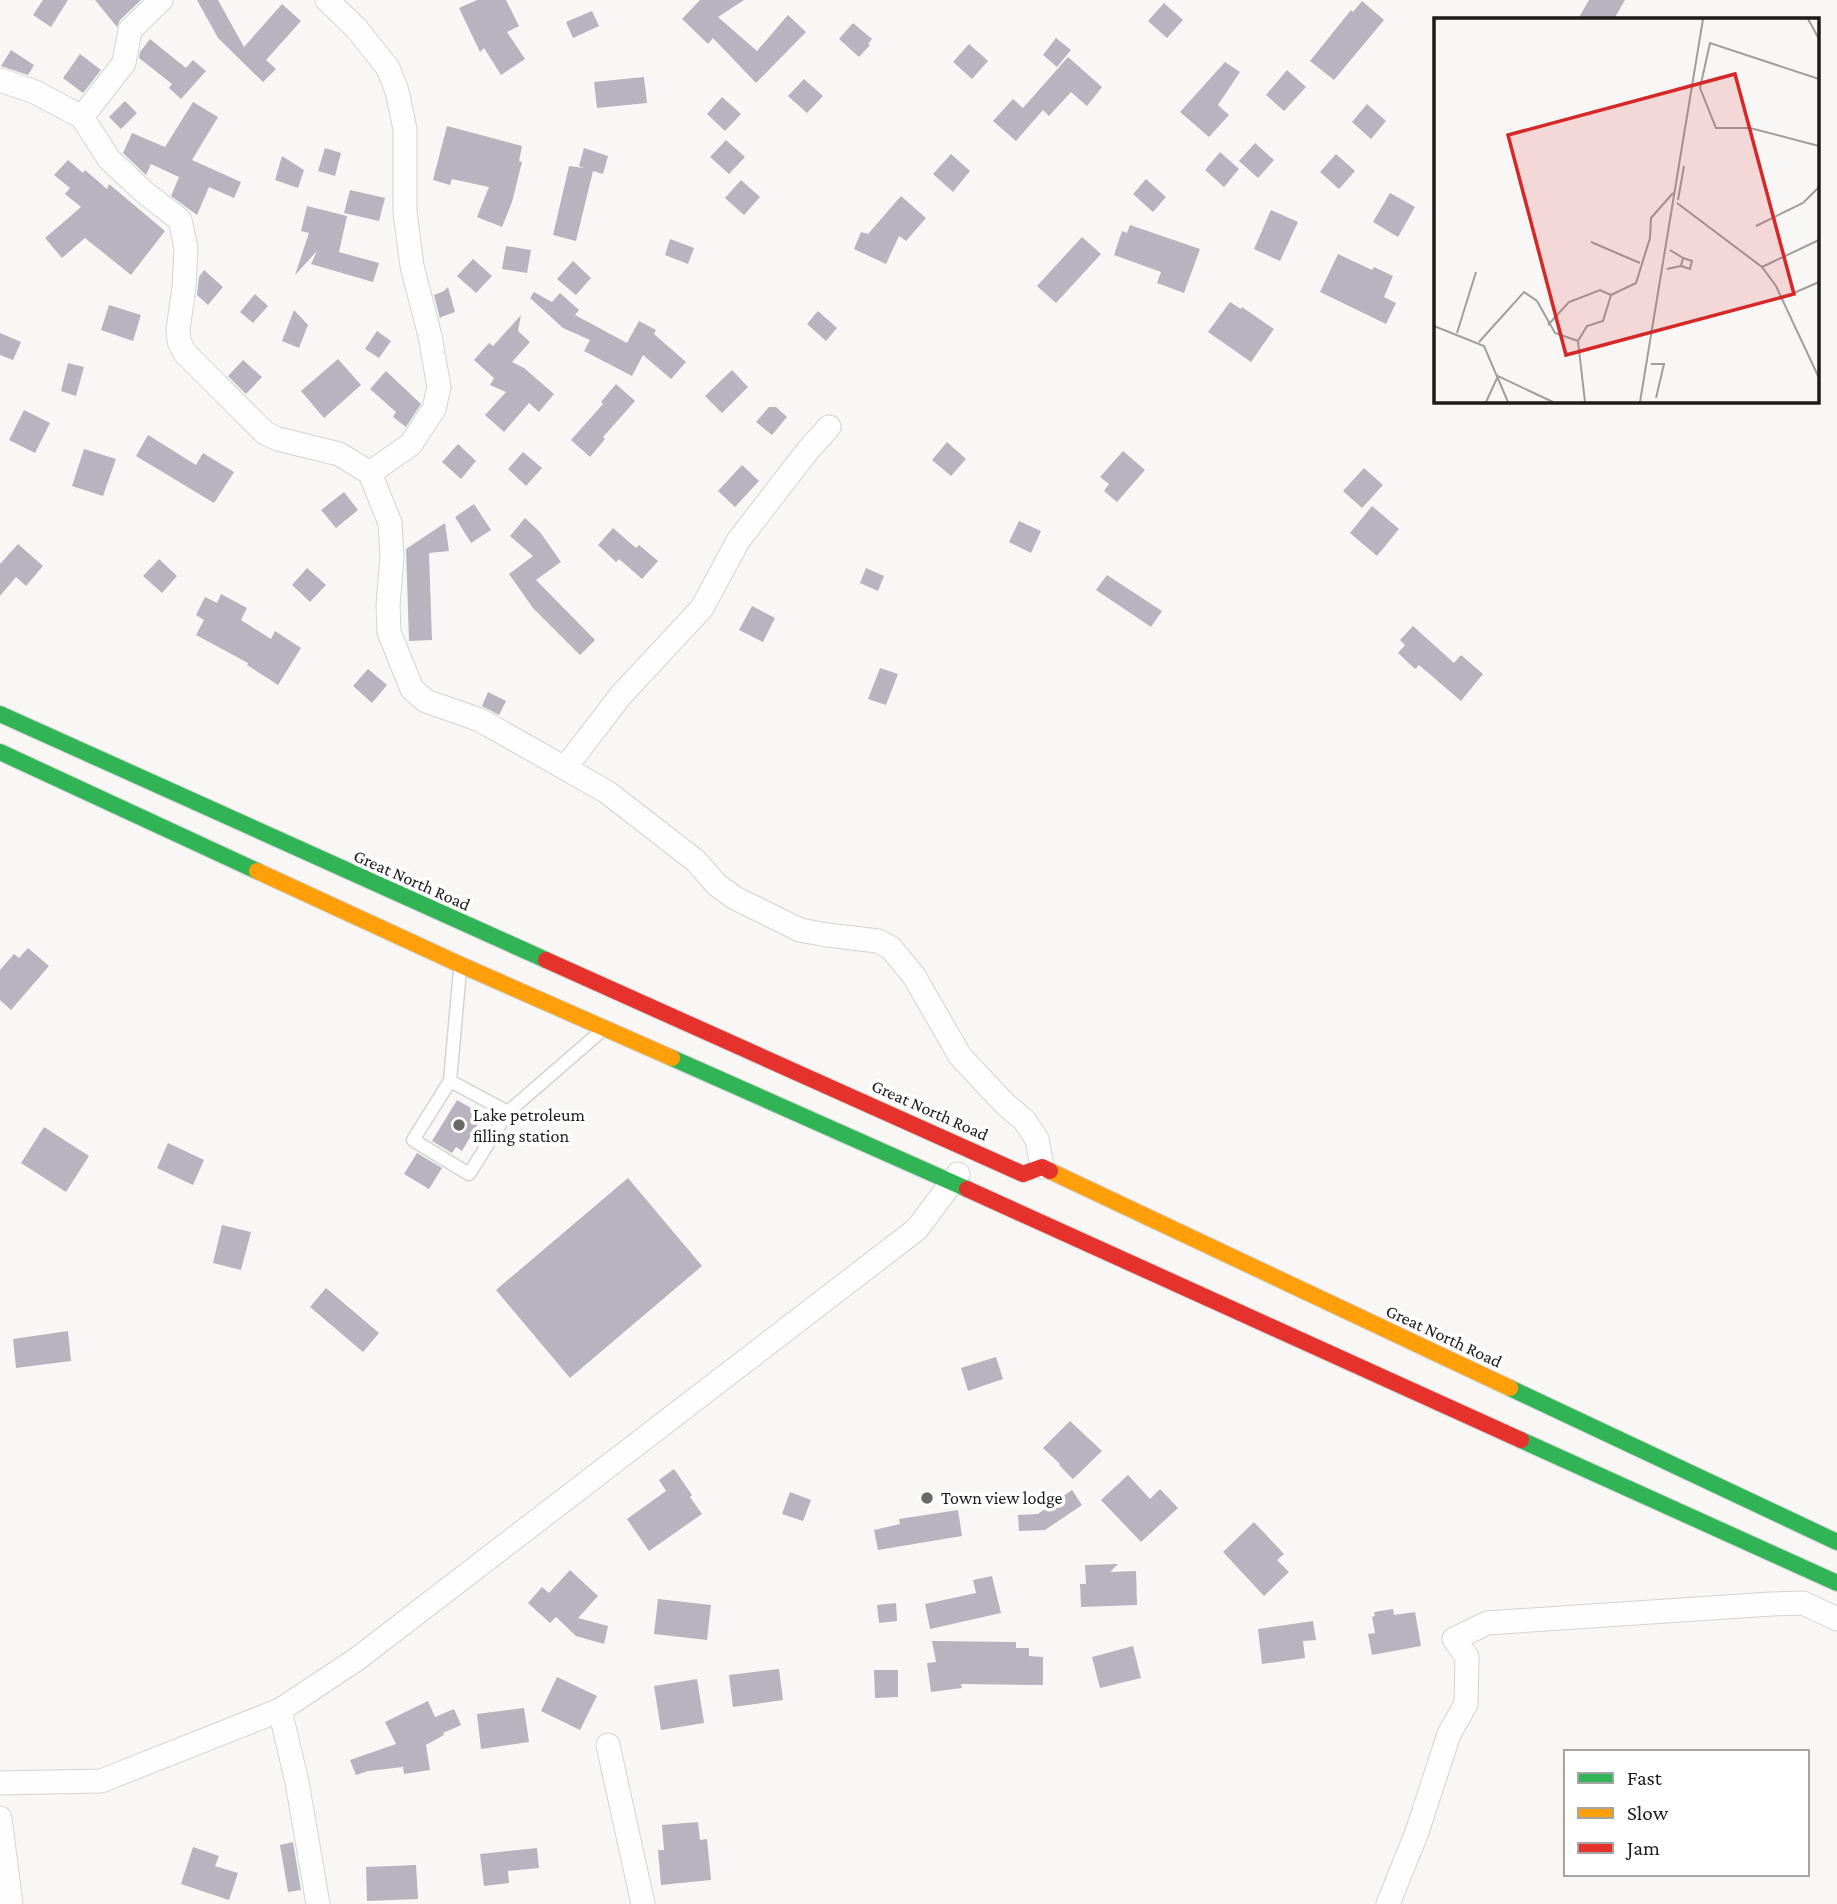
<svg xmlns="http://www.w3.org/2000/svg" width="1837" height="1904" viewBox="0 0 1837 1904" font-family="'Crimson Pro',serif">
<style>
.building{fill:#b8b3be}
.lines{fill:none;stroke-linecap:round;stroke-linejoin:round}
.lane-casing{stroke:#d3d3d2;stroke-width:15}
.street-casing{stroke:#d3d3d2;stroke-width:25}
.fast-casing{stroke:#d3d3d2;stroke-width:18}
.slow-casing{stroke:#d3d3d2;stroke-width:18}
.jam-casing{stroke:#d3d3d2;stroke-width:18}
.lane{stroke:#fefefe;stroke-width:12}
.street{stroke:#fefefe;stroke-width:23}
.fast{stroke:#30b455;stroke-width:16}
.slow{stroke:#ff9f0a;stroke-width:16}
.jam{stroke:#e5322d;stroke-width:16}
.poi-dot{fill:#696968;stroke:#fff;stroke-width:2.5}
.labels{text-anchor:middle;stroke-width:7;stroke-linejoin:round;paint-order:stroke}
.street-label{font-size:18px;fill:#1c1c1b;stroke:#fff}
.poi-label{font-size:18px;fill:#1c1c1b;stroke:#fff;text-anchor:start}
.inset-road{fill:none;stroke:#a09f9e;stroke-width:2}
.view{fill:#d62828;fill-opacity:0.15;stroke:#d62828;stroke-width:3.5}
.inset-edge{fill:none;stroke:#1c1c1b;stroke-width:3.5}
</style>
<rect width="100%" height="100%" fill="#f8f7f6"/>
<path class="building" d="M43,0H68L51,27L33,15Z
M95,0H141L120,20L117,27Z
M197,0H218L244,47L282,4L301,21L266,60L276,69L263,82L218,38Z
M477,0H506L519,26L507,32L525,59L501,75L484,48L480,52L459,8Z
M700,0H744L718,17L757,51L788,15L806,32L756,83L713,38L708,44L682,19Z
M1589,0H1625L1614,19H1578Z
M1362,1L1384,20L1334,80L1310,61L1351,10L1353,12Z
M1164,3L1183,20L1167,38L1148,21Z
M592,11L599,26L573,38L566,22Z
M853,23L872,39L868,44L870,45L859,57L839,39Z
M1056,38L1071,50L1057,67L1043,55Z
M150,39L186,68L193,60L206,71L181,99L169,88L172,84L139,58L140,52Z
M969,44L988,61L972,79L953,62Z
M11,50L34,65L28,75L1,66Z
M80,54L101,70L83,93L63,78Z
M1068,57L1102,87L1087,106L1071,92L1049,116L1043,110L1016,141L993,121L1013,99L1023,108Z
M1225,62L1240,72L1218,105L1229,115L1209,137L1180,112Z
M1287,70L1306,87L1284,111L1266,95Z
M644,77L647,103L597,108L594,82Z
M804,79L823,96L807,113L788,96Z
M722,97L741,114L725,131L707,114Z
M125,101L137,113L121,129L109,117Z
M193,102L218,117L192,160L241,182L234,198L209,187L197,215L171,196L179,177L151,164L146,175L123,153L132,133L165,147Z
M1367,104L1386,121L1371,139L1352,122Z
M447,126L522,146L519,161L522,162L512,202L502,227L477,217L489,187L452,179L450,185L433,180Z
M726,140L745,157L729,174L710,157Z
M1255,143L1274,160L1258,178L1239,161Z
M325,148L341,153L335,176L318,171Z
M584,148L608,156L603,174L593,171L576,241L553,235L569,166L584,168L579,166Z
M1220,152L1239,169L1224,187L1205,170Z
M951,154L970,171L953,192L933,174Z
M1336,154L1355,171L1339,189L1320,172Z
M282,156L304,170L298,188L275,180Z
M68,160L83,173L85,170L107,189L109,184L165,231L131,275L85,238L62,258L45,238L81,207L65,194L70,188L54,175Z
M1146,179L1166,197L1153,212L1133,194Z
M741,180L760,197L744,215L725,198Z
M350,190L385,198L379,221L344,213Z
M1390,193L1415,207L1398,237L1373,222Z
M901,196L926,218L906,241L899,236L886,264L854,249L861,232L868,234Z
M307,206L347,216L339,252L379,263L373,282L311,264L317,251L295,275L309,233L301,231Z
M1271,210L1298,222L1280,261L1254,249Z
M1130,225L1200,249L1184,293L1157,283L1161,272L1114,255L1122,231L1127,233Z
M1082,237L1101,254L1056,303L1037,286Z
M670,239L694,248L688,264L665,255Z
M506,246L531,250L527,273L502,269Z
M1338,254L1372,270L1374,267L1393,276L1384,297L1396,303L1386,324L1320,292Z
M473,259L492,276L476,293L457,276Z
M573,261L591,278L576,295L557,279Z
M204,270L223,287L208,305L197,295L199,277Z
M448,287L455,312L441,317L440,319L434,295L444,291Z
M534,292L552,302L560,293L579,310L575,315L627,343L639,321L656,330L654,334L686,362L671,379L643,355L632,376L584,351L590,340L563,328L530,298Z
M255,294L268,306L253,323L240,312Z
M1230,302L1241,309L1242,307L1274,329L1251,362L1208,332Z
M109,305L141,315L133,341L101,330Z
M294,310L308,325L299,348L282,341Z
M818,311L837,328L826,341L807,324Z
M521,315L518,331L530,342L512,362L524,368L554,394L539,412L529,403L504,432L485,415L506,392L490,385L494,378L474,360L489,343L493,346Z
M377,331L391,341L379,358L365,349Z
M0,333L21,342L13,360L0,355Z
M338,359L361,385L324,418L301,391Z
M243,360L262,377L246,394L228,376Z
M68,363L84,367L76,396L61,391Z
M732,370L748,387L722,413L705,396Z
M386,371L421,404L406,427L393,417L396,412L370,389Z
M616,384L635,401L603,437L605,439L590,457L571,440L603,404L601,402Z
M769,407H776L787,417L772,435L756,422Z
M24,410L50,423L35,453L9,440Z
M148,435L196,465L203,453L234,472L214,503L136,456Z
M947,442L966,459L951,476L932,460Z
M458,444L476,461L461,479L442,462Z
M84,449L116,459L103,496L72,486Z
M1123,451L1145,470L1117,502L1104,491L1109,484L1100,477Z
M523,452L542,468L526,486L508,469Z
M742,465L759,481L735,507L718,491Z
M1364,468L1383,485L1362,508L1343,491Z
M344,492L358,510L336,528L321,510Z
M474,504L491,530L471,543L455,517Z
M1372,506L1399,529L1377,556L1350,533Z
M525,518L540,532L561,562L536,580L595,640L580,655L533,608L509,574L533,556L510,536Z
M1019,521L1041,531L1031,553L1009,542Z
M445,523L449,551L429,553L432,640L409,641L406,549Z
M613,528L636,548L639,545L658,561L642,579L619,559L616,562L598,545Z
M18,544L43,566L26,586L16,577L0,596V564Z
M159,559L177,576L162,593L143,576Z
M307,568L326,585L310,602L292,585Z
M866,568L884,576L878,591L860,583Z
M1107,575L1162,611L1151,627L1096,590Z
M221,594L247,608L241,620L271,639L275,631L301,648L278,685L247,665L248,663L196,635L204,620L196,615L205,597L217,603Z
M752,606L775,618L763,642L739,630Z
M1413,626L1454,663L1461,655L1483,674L1461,701L1419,665L1415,669L1398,653L1405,645L1400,640Z
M880,668L898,674L886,705L868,699Z
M368,669L387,685L372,703L353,686Z
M488,692L506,701L499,715L482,706Z
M28,948L49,966L11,1010L0,1000V970L14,954L19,958Z
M457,1100L483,1115L462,1151L456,1147L452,1153L432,1141Z
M44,1127L89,1156L66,1192L21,1163Z
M168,1143L204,1160L193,1185L157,1168Z
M417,1153L442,1168L429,1189L404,1174Z
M628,1178L702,1266L570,1378L496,1290Z
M222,1225L251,1232L241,1270L213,1263Z
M326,1288L379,1333L363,1352L310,1307Z
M68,1331L71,1361L16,1368L13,1339Z
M996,1357L1003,1379L968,1391L961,1368Z
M1070,1421L1102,1451L1073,1479L1059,1465L1060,1464L1043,1448Z
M674,1469L692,1495L690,1497L702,1514L649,1551L627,1519L666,1491L659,1480Z
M1128,1475L1150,1499L1160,1489L1178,1508L1141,1542L1101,1500Z
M1072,1490L1082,1505L1045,1530L1019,1531L1018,1515L1038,1514Z
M790,1492L811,1500L803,1521L782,1514Z
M958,1510L962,1536L878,1550L874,1530L900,1524L899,1519Z
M1254,1522L1284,1554L1277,1560L1289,1572L1264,1596L1223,1552Z
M1118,1564L1110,1572L1136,1571L1137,1605L1081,1607L1080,1584H1086L1085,1565Z
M570,1570L598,1596L578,1618L608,1626L604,1644L576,1636L556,1617L550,1623L528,1603L542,1587L549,1593Z
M992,1576L1001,1613L930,1629L925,1604L976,1593L973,1580Z
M658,1599L711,1605L707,1640L654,1634Z
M896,1603L897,1621L879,1623L877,1605Z
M1393,1609L1394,1615L1415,1612L1421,1646L1372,1655L1368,1634L1375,1633L1372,1617L1375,1616L1374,1612Z
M1313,1621L1316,1640L1303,1641L1305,1658L1262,1664L1258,1629Z
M932,1641L1016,1642V1648H1029V1656L1043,1657V1685L961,1684L962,1688L931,1692L927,1663L936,1662Z
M1133,1646L1141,1678L1100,1688L1092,1657Z
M779,1669L783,1700L733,1707L729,1675Z
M874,1670H898V1697L875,1698Z
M557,1677L597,1696L580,1730L541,1711Z
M697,1679L704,1723L661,1730L654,1686Z
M428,1701L435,1717L454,1709L461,1725L443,1733L444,1735L426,1745L430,1770L404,1774L403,1767L368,1771L356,1775L350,1760L396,1744L385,1722Z
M524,1708L529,1742L481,1749L477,1714Z
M698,1822L700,1840L707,1839L711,1880L661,1885L658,1850H664L662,1825Z
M293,1842L301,1890L288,1892L280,1845Z
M193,1847L219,1856L215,1866L238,1873L229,1900L181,1884Z
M537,1848L539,1868L508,1871L509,1883L484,1886L480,1854Z
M416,1865L418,1899L367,1901L366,1867Z"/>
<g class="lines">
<defs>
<path id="lane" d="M460,970L450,1081L508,1112L599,1033
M450,1081L413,1140L469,1174L508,1112"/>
<path id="street" d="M327,0L356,28L388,68L397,91L405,129V212L412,266L430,336L439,387L434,409L411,444L370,473
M0,80L35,92L82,117L109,159L144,192L180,220L186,248L184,288L178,329L179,341L185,353L265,433L278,439L339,454L370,473L390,523L392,557L388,605L389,632L412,689L426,701L480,720L607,792L696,861L717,885L735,898L800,930L827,935L878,941L891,948L914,976L960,1056L1006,1105L1024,1120L1037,1139L1042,1167
M82,117L124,63L130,30L161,0
M565,768L622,694L702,608L738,541L809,449L829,427
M280,1710L297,1782L318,1904
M608,1745L643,1904
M0,1783L101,1781L280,1710L357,1659L917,1229L958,1174
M0,1818L11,1904
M1388,1904L1417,1832L1449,1734L1466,1704L1467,1657L1454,1639L1487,1623L1771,1604L1803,1603L1837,1619"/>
<path id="fast" d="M0,714L546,960
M0,752L257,871
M672,1058L967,1189
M1510,1388L1837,1542
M1521,1440L1837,1583"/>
<path id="slow" d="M257,871L461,965L672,1058
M1050,1171L1510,1388"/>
<path id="jam" d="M546,960L1023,1174L1042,1167L1050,1171
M967,1189L1521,1440"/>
</defs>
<use href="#lane" class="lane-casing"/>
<use href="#street" class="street-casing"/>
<use href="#fast" class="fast-casing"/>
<use href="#slow" class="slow-casing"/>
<use href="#jam" class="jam-casing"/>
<use href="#lane" class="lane"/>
<use href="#street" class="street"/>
<use href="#fast" class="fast"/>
<use href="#slow" class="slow"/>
<use href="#jam" class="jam"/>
</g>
<g class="poi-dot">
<circle cx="459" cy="1125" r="7"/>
<circle cx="927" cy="1498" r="7"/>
</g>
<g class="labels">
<g class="street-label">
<text transform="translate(412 880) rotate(24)" y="6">Great North Road</text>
<text transform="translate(930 1110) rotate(24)" y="6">Great North Road</text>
<text transform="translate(1444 1336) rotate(25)" y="6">Great North Road</text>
</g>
<g class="poi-label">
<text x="473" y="1121">Lake petroleum<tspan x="473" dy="21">filling station</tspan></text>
<text x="941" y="1504">Town view lodge</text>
</g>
</g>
<g transform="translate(1434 18)">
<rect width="385" height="385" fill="#f8f7f6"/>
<path class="inset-road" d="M374,1L385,21M385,61L276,25L266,70L282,110H316L385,128M244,182L250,148M243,185L328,249L342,268L385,360M322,208L369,185L385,169M157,224L206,245M247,248L256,251L258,243L249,240M328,249L385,222M233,251L247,248L249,240L236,232M177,277L202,265L216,220L217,200L239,175M346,281L385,264M114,307L135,284L166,272L177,277M0,308L50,328L74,384M23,315L42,254M45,324L90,274L103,283L121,315L144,323M217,346H230L222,380M52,384L64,358L119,384M151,384L144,323L153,308L169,303L177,277M206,384L269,1"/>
<path class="view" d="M301,56L360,276L132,337L74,117Z"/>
<rect width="385" height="385" class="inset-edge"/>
</g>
<rect x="1564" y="1750" width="245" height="126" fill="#ffffff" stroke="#a4a4a4" stroke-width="2"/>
<rect x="1578" y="1773" width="35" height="10" fill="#30b455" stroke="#a4a4a4" stroke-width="2"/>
<text x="1627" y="1785" font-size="21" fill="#1c1c1b">Fast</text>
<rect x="1578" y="1808" width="35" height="10" fill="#ff9f0a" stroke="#a4a4a4" stroke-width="2"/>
<text x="1627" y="1820" font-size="21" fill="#1c1c1b">Slow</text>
<rect x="1578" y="1843" width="35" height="10" fill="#e5322d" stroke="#a4a4a4" stroke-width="2"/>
<text x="1627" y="1855" font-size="21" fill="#1c1c1b">Jam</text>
</svg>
